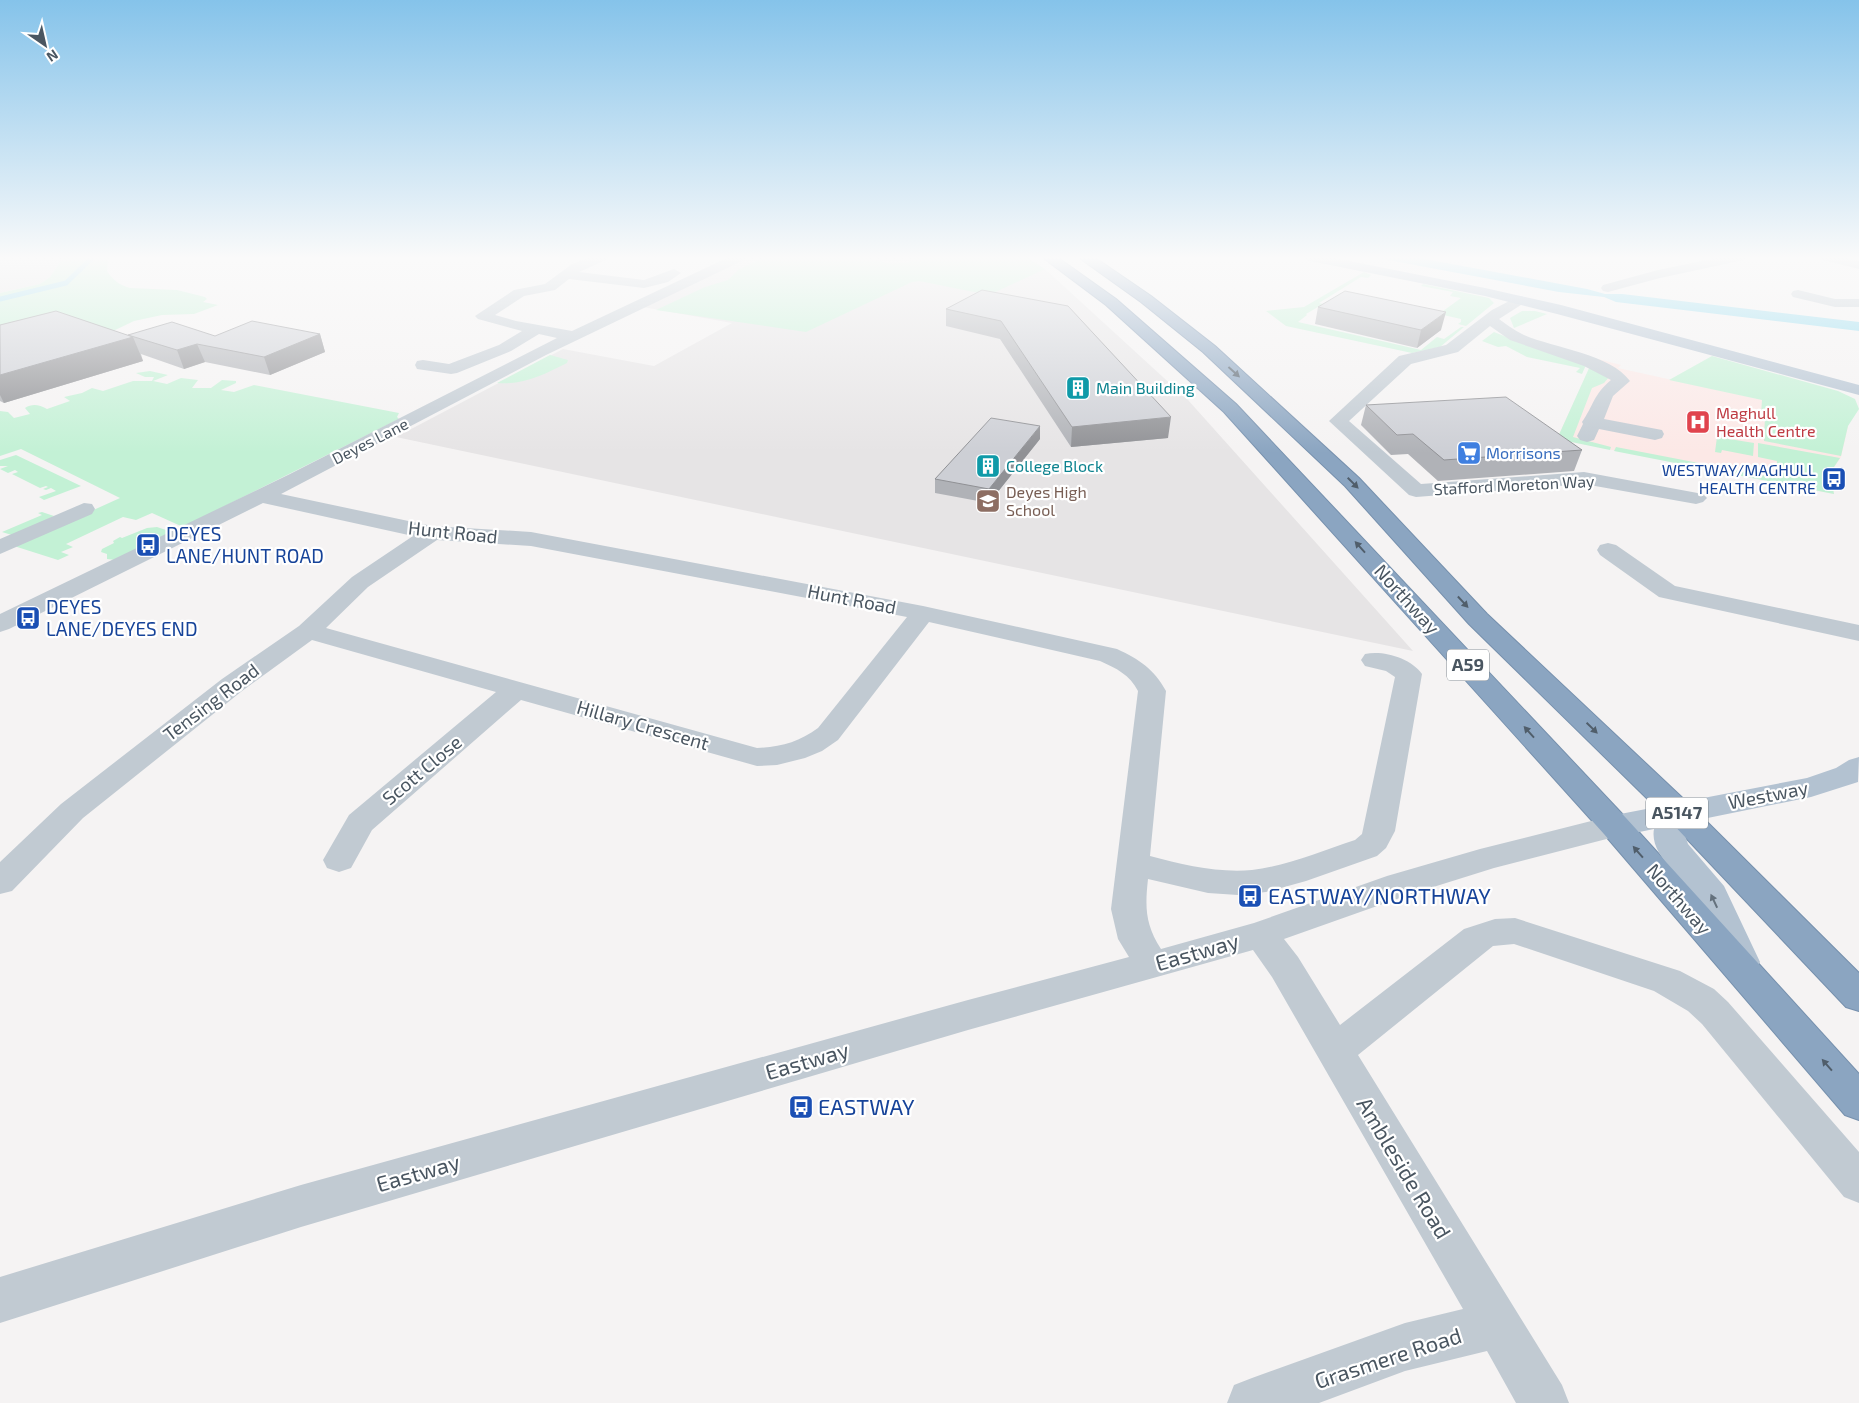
<svg xmlns="http://www.w3.org/2000/svg" width="1859" height="1403" viewBox="0 0 1859 1403" font-family="'Exo 2',sans-serif">
<style>
.education{fill:#e6e4e5}
.medical{fill:#fce8e6}
.green{fill:#c3f1d5}
.water{fill:#90daee}
.lines{fill:none;stroke-linecap:round;stroke-linejoin:round}
.stream{stroke:#90daee;stroke-width:5}
.highway-casing{stroke:#7690ad;stroke-width:2}
.minor{fill:#c1cad2;fill-rule:evenodd}
.major{fill:#b3c2d1;fill-rule:evenodd}
.highway{fill:#8ba5c1;fill-rule:evenodd}
.wall{fill:#b0b2b7}
.shaded-wall{fill:#909195}
.building{fill:#cdcfd5;stroke:#909195}
.oneway{fill:#505e6b}
.oneway2{fill:#64717d}
.labels{text-anchor:middle;stroke-width:4.5;stroke-linejoin:round;paint-order:stroke}
.far-culture-label{font-size:16px;fill:#0d838f;stroke:#fff;text-anchor:start}
.far-health-label{font-size:16px;fill:#be3a42;stroke:#fff;text-anchor:start}
.far-street-label{font-size:16px;fill:#4a5661;stroke:#fff}
.far-shop-label{font-size:16px;fill:#366cbe;stroke:#fff;text-anchor:start}
.far-transit-label{font-size:16px;fill:#164399;stroke:#fff;text-anchor:end}
.far-education-label{font-size:16px;fill:#785e54;stroke:#fff;text-anchor:start}
.shield{fill:#fff;stroke:#808990;stroke-width:1}
.shield-label{font-size:18px;font-weight:bold;fill:#4a5661}
.street-label{font-size:19px;fill:#4a5661;stroke:#fff}
.transit-label{font-size:19px;fill:#164399;stroke:#fff;text-anchor:start}
.near-transit-label{font-size:22px;fill:#164399;stroke:#fff;text-anchor:start}
.near-street-label{font-size:22px;fill:#4a5661;stroke:#fff}
</style>
<rect width="100%" height="100%" fill="#f5f3f3"/>
<path class="education" d="M0,257H63L50,277L40,284L0,293Z
M748,257H1026L1045,269L1188,400L1413,651L396,437L563,349L654,366L732,323L643,307Z"/>
<path class="medical" d="M1583,355L1621,365L1618,368L1763,400L1848,426L1841,457L1830,473L1834,494L1557,439L1590,367Z"/>
<path class="green" d="M63,257H111L108,260L107,271C113,280 119,285 130,288L177,290L205,297L207,299L203,302L218,305L194,314L162,315L134,321L111,332L0,347V293L40,284L50,277Z
M764,257H862L892,264L909,262L913,259L911,257H1026L1045,269L989,295L919,281L912,282L806,332L656,310L705,287L728,280L738,270Z
M1364,272L1371,275L1368,278L1361,277L1319,303L1323,304L1306,314L1307,315L1298,322L1421,350L1437,337L1444,339L1461,327H1464L1440,347L1412,353L1286,326L1266,311L1304,307Z
M1423,284L1489,298L1494,303L1466,326L1458,324L1461,322V319L1439,314L1461,298L1450,296L1453,292L1421,286Z
M1522,311H1535L1547,314L1514,328L1510,318Z
M1494,332L1529,346L1586,365L1582,374L1576,372L1580,368L1527,357L1506,346L1498,347L1482,341Z
M550,355L568,360L567,363C543,375 524,385 497,383Z
M1712,356L1838,391L1855,399L1859,409L1848,426L1841,456L1764,441L1765,416L1727,409V408L1761,414L1762,400L1669,380Z
M1590,366L1609,377L1604,383L1592,388L1573,437L1611,447L1610,450L1557,439Z
M150,371L168,375L153,381L167,384L181,378L198,380L192,388H211L222,380L236,381V383L221,390L234,392L254,385L399,413L397,417L399,419L183,527L152,513L136,520L123,517L66,544L73,547L61,552L69,555L58,560L14,546L120,498L21,449L0,456V411L8,412L14,418L30,414L25,408C33,403 39,405 47,409L70,401L64,397L82,393L92,388L103,391L133,381H152L154,377H145L136,373Z
M1717,437L1754,443L1753,456L1722,450L1721,453L1715,452Z
M1758,443L1840,458L1830,473L1834,494L1614,451L1616,447L1776,478L1777,461L1758,457Z
M16,455L81,486L44,500L39,497L56,491L51,488L46,490L43,489L48,487L46,486L40,488L12,474L18,472L15,470L8,473L0,469L8,466H0V460Z
M42,512L54,516L15,536L2,532L42,515L38,513Z
M157,527L172,532L116,560L107,559V554L101,552L102,549L114,543L113,541L120,537L122,538L147,528Z"/>
<path class="water" d="M1372,257H1414L1587,289L1605,294H1622L1859,322V331L1616,302L1604,297L1559,292Z"/>
<g class="lines">
<path class="stream" d="M0,299L66,283L93,257"/>
<defs>
<path id="highway" d="M1042,257H1057L1116,299L1236,404L1626,818L1859,1074V1120L1845,1115L1604,834L1224,412L1106,305Z
M1078,257H1094L1151,296L1215,346L1359,478L1487,614L1690,805L1859,973V1011L1846,1007L1668,819L1469,624L1345,486L1203,352L1141,302Z"/>
</defs>
<use href="#highway" class="highway-casing"/>
<path class="minor" d="M590,257H608L606,260L579,272L644,280L674,269L681,273L668,282L644,288L569,279L555,290L524,296L495,315L516,321L572,331L729,257H746L744,260L546,355L281,494L432,526L531,532L923,606L1117,649C1139,659 1154,669 1166,691L1150,856C1183,865 1218,873 1252,870C1287,866 1321,851 1355,840L1362,834L1395,677L1386,671L1365,666L1361,660L1365,654C1383,650 1411,658 1422,674L1395,831L1386,848L1377,856L1306,881L1266,892L1238,895L1208,893L1148,879C1145,907 1145,924 1161,949L1254,923L1387,876L1480,849L1615,815L1626,818L1631,826L1626,834L1494,868L1411,894L1284,939L1298,957L1340,1025L1464,929L1495,919L1515,918L1680,971L1714,989L1728,1002L1859,1152V1203L1844,1197L1702,1024L1688,1011L1654,991L1514,944L1493,946L1358,1055L1562,1385L1569,1403H1516L1487,1351L1405,1371L1319,1403H1227L1234,1385L1252,1378L1405,1323L1463,1309L1272,977L1253,950L968,1030L301,1227L0,1323V1277L301,1185L968,1000L1129,957L1118,939L1111,909L1138,691C1130,675 1116,668 1100,661L929,622L838,740L822,751L805,758L777,765L757,766L521,700L372,830L351,868L339,872L327,868L323,860L349,815L496,692L312,640L242,691L83,818L12,891L0,894V862L61,804L222,679L299,626L352,577L413,536L263,503L9,629L0,632V614L290,474L557,338L539,334L511,351L457,373L451,374L417,369L415,365L417,361L423,360L449,364L499,345L522,331L478,319L475,316L514,290L545,284L572,264ZM437,540L531,546L907,617L818,728C799,742 781,747 757,748L326,628L368,587Z
M1721,257H1746L1744,260L1660,278L1608,292L1603,291L1601,288L1603,285L1658,270Z
M1821,257H1843L1859,261V269L1823,260Z
M1798,290L1835,299H1859V307H1835L1793,297L1791,294L1793,291Z
M1519,296L1524,297L1526,300L1524,303L1499,319C1506,324 1514,330 1522,334C1552,348 1610,353 1630,381L1613,396L1604,419L1662,430L1664,434L1662,438L1655,440L1599,429L1594,440L1587,442L1580,440L1577,436L1583,424L1582,422C1594,405 1593,395 1611,380L1584,366L1510,340L1490,326L1458,352L1411,364L1349,421L1421,484L1584,472L1703,494L1707,498L1703,502L1696,504L1584,484L1416,497L1409,495L1329,421L1399,356L1446,345L1492,310Z
M84,503L92,504L95,509L92,514L0,554V539Z
M1608,543L1616,545L1675,586L1859,625V641L1659,597L1600,555L1597,550L1600,545Z"/>
<path class="major" d="M1303,257H1329L1485,288L1561,305L1859,385V395L1557,314L1485,296L1310,261Z
M1859,757L1858,782L1811,797L1688,822L1685,835L1688,844L1724,886L1760,962L1755,972L1742,976L1729,972C1717,949 1711,922 1698,900C1685,879 1649,856 1654,829L1615,837L1604,834L1599,826L1604,818L1615,815L1807,778L1836,768L1849,760Z"/>
<use href="#highway" class="highway"/>
</g>
<path class="wall" d="M982,290L1168,438L1071,447L1000,339L946,326V309Z
M1318,307L1441,330L1417,348L1315,324Z
M0,325L128,335L215,336L320,334L325,352L270,375L205,362L184,369L141,354L143,361L4,403L0,401Z
M1366,405L1582,450L1574,471L1438,481L1408,454L1391,455L1361,425Z
M1040,439L989,503L935,493V479Z"/>
<path class="shaded-wall" d="M1446,312L1441,330L1417,348L1421,330Z
M320,334L325,352L270,375L264,357Z
M133,337L143,361L4,403L0,395V375Z
M197,344L205,362L184,369L177,350Z
M1171,417L1168,438L1071,447L1072,427Z
M1040,426V439L989,503V489Z"/>
<path class="building" d="M982,290L1068,306L1171,417L1072,427L1001,321L946,309Z
M1345,291L1446,312L1421,330L1318,307Z
M56,311L133,337L0,375V325Z
M252,321L320,334L264,357L197,344L177,350L128,335L172,322L215,336Z
M1506,397L1582,450L1444,460L1413,434L1397,435L1366,405Z
M991,418L1040,426L989,489L935,479Z"/>
<defs><path id="oneway-solid" d="M-6-.8H1V-3.2L6.5 0L1 3.2V.8H-6Z" transform="scale(1.25)"/></defs>
<g class="oneway">
<use href="#oneway-solid" transform="translate(1234 372) rotate(42)"/>
<use href="#oneway-solid" transform="translate(1353 483) rotate(45)"/>
<use href="#oneway-solid" transform="translate(1360 547) rotate(-132)"/>
<use href="#oneway-solid" transform="translate(1463 602) rotate(47)"/>
<use href="#oneway-solid" transform="translate(1592 728) rotate(44)"/>
<use href="#oneway-solid" transform="translate(1529 732) rotate(-132)"/>
<use href="#oneway-solid" transform="translate(1638 852) rotate(-131)"/>
<use href="#oneway-solid" transform="translate(1827 1065) rotate(-131)"/>
</g>
<use class="oneway2" href="#oneway-solid" transform="translate(1714 901) rotate(-115)"/>
<linearGradient id="sky" x2="0" y2="1"><stop stop-color="#85c3ea"/><stop offset="0.57" stop-color="#fafafa"/><stop offset="1" stop-color="#fafafa" stop-opacity="0"/></linearGradient>
<rect width="1859" height="453" fill="url(#sky)"/>
<defs>
<symbol id="building-square" viewBox="-11 -11 22 22"><rect x="-9" y="-9" width="18" height="18" rx="4" fill="#0f9aa8" stroke="#fff"/><path d="M-4-6H4V6H1V3H-1V6H-4ZM-2.5-4.3h1.7v1.8h-1.7ZM.8-4.3h1.7v1.8H.8ZM-2.5-1h1.7V.8h-1.7ZM.8-1h1.7V.8H.8Z" fill="#fff"/></symbol>
<symbol id="hospital-square" viewBox="-11 -11 22 22"><rect x="-9" y="-9" width="18" height="18" rx="4" fill="#e0444e" stroke="#fff"/><path d="M-5-5h3v3.5h4V-5h3V5h-3V1.5h-4V5h-3Z" fill="#fff"/></symbol>
<symbol id="supermarket-square" viewBox="-11 -11 22 22"><rect x="-9" y="-9" width="18" height="18" rx="4" fill="#3f7fe0" stroke="#fff"/><path d="M-6-5.5h2.5l.6 2H6L4.5 2H-2.5L-4.4-4H-6ZM-1.5 3.2a1.3 1.3 0 1 0 .1 0ZM3 3.2a1.3 1.3 0 1 0 .1 0Z" fill="#fff"/></symbol>
<symbol id="bus-square" viewBox="-11 -11 22 22"><rect x="-9" y="-9" width="18" height="18" rx="4" fill="#1a4fb4" stroke="#fff"/><path d="M-5-6H5V4H4V6H2V4H-2V6H-4V4H-5ZM-3.5-4V0h7V-4ZM-3.5 1.2v1.5H-2V1.2ZM2 1.2v1.5H3.5V1.2Z" fill="#fff"/></symbol>
<symbol id="school-square" viewBox="-11 -11 22 22"><rect x="-9" y="-9" width="18" height="18" rx="4" fill="#8d6e63" stroke="#fff"/><path d="M0-5L7-2L0 1L-7-2ZM-4 1L0 2.5L4 1V4Q0 6-4 4Z" fill="#fff"/></symbol>
</defs>
<g fill-rule="evenodd">
<use href="#building-square" x="1064" y="374" width="28" height="28"/>
<use href="#hospital-square" x="1684" y="408" width="28" height="28"/>
<use href="#supermarket-square" x="1455" y="439" width="28" height="28"/>
<use href="#building-square" x="974" y="452" width="28" height="28"/>
<use href="#bus-square" x="1820" y="465" width="28" height="28"/>
<use href="#school-square" x="974" y="487" width="28" height="28"/>
<use href="#bus-square" x="134" y="531" width="28" height="28"/>
<use href="#bus-square" x="14" y="604" width="28" height="28"/>
<use href="#bus-square" x="1236" y="882" width="28" height="28"/>
<use href="#bus-square" x="787" y="1093" width="28" height="28"/>
</g>
<g class="labels">
<g class="far-culture-label">
<text x="1096" y="394">Main Building</text>
<text x="1006" y="472">College Block</text>
</g>
<g class="far-health-label">
<text x="1716" y="419">Maghull<tspan x="1716" dy="18">Health Centre</tspan></text>
</g>
<g class="far-street-label">
<text transform="translate(370 441) rotate(-27)" y="6">Deyes Lane</text>
<text transform="translate(1514 485) rotate(-3)" y="6">Stafford Moreton Way</text>
</g>
<g class="far-shop-label">
<text x="1486" y="459">Morrisons</text>
</g>
<g class="far-transit-label">
<text x="1816" y="476">WESTWAY/MAGHULL<tspan x="1816" dy="18">HEALTH CENTRE</tspan></text>
</g>
<g class="far-education-label">
<text x="1006" y="498">Deyes High<tspan x="1006" dy="18">School</tspan></text>
</g>
<g class="shield">
<rect x="1447" y="649.5" width="42" height="31" rx="4"/>
<rect x="1646" y="797.5" width="62" height="31" rx="4"/>
</g>
<g class="shield-label">
<text x="1468" y="671">A59</text>
<text x="1677" y="819">A5147</text>
</g>
<g class="street-label">
<text transform="translate(453 532) rotate(6)" y="7">Hunt Road</text>
<text transform="translate(852 599) rotate(11)" y="7">Hunt Road</text>
<text transform="translate(1407 599) rotate(48)" y="7">Northway</text>
<text transform="translate(211 702) rotate(-37)" y="7">Tensing Road</text>
<text transform="translate(643 725) rotate(16)" y="7">Hillary Crescent</text>
<text transform="translate(422 770) rotate(-40)" y="7">Scott Close</text>
<text transform="translate(1768 795) rotate(-11)" y="7">Westway</text>
<text transform="translate(1679 899) rotate(49)" y="7">Northway</text>
</g>
<g class="transit-label">
<text x="166" y="541">DEYES<tspan x="166" dy="22">LANE/HUNT ROAD</tspan></text>
<text x="46" y="614">DEYES<tspan x="46" dy="22">LANE/DEYES END</tspan></text>
</g>
<g class="near-transit-label">
<text x="1268" y="904">EASTWAY/NORTHWAY</text>
<text x="818" y="1115">EASTWAY</text>
</g>
<g class="near-street-label">
<text transform="translate(1197 952) rotate(-16)" y="8">Eastway</text>
<text transform="translate(807 1061) rotate(-16)" y="8">Eastway</text>
<text transform="translate(1404 1168) rotate(59)" y="8">Ambleside Road</text>
<text transform="translate(418 1173) rotate(-16)" y="8">Eastway</text>
<text transform="translate(1388 1358) rotate(-18)" y="8">Grasmere Road</text>
</g>
</g>
<g transform="translate(45 45) rotate(146)" stroke="#ffffff" stroke-width="4" paint-order="stroke">
<path d="M0-4L9 19L0 12L-9 19Z" fill="#4a5661"/>
<text y="-8" font-size="14" font-weight="bold" text-anchor="middle" fill="#4a5661">N</text>
</g>
</svg>
